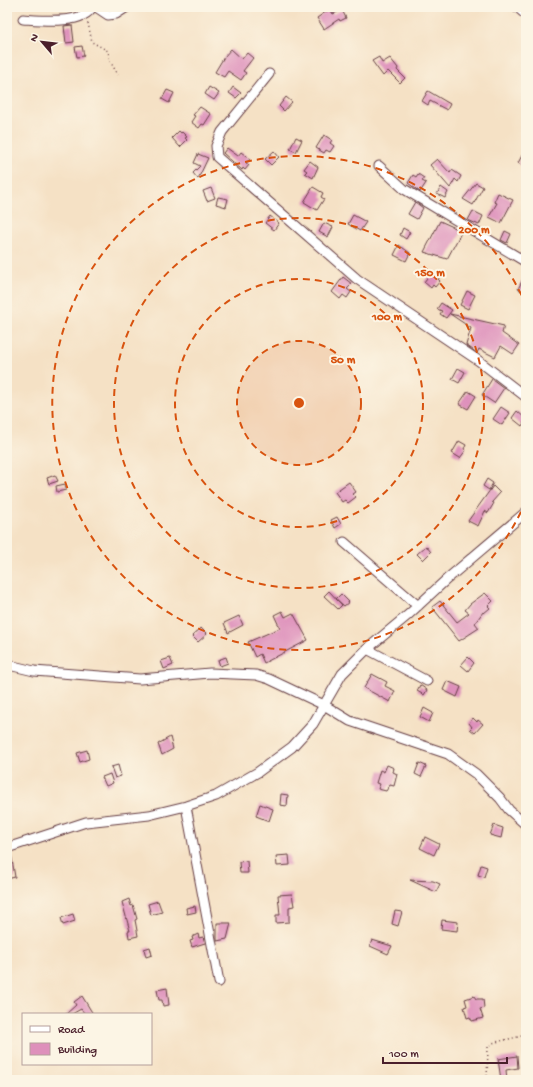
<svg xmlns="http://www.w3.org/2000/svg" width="533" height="1087" viewBox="0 0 533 1087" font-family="'Gochi Hand',sans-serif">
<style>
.building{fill:#de90bb}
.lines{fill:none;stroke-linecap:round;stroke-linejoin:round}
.street-casing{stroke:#643c42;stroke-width:11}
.path{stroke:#643c42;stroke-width:1.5;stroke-dasharray:1 3;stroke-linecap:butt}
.street{stroke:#fff;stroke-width:9}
.ring{fill:none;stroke:#d8530f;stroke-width:2;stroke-dasharray:7 5}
.centre{fill:#d8530f;stroke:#fcf5e5;stroke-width:2}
.ring-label{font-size:12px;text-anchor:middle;font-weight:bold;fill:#d8530f;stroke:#fcf5e5;stroke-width:4;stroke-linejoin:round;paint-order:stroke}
</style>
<rect width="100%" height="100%" fill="#fcf5e5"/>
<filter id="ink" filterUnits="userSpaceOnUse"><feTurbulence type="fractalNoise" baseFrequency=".025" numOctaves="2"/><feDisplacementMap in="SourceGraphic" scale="8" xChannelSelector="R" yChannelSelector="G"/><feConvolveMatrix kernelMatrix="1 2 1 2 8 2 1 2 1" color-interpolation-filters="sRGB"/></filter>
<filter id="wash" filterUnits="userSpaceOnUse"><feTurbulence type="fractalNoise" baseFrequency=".012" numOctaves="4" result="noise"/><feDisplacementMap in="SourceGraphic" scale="16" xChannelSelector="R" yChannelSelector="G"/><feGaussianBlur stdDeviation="0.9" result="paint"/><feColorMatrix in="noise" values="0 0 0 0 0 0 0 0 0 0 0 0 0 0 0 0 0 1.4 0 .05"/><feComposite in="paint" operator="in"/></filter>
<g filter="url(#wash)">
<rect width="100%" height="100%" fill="#f5e1c5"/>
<g id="blocks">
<path class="building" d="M330,9L333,14L342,10L346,18L340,21L339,19L324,29L317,18Z
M72,25L74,42L66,43L64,26Z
M82,46L84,56L77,57L75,47Z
M231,49L242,59L247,53L253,58L243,71L246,73L241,80L228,71L224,77L215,72L224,57Z
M379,57L382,63L390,58L398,68L397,70L405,78L400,83L388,71L383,76L372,61Z
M209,87L219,93L214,100L205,94Z
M233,87L241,93L236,98L229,93Z
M167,90L174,93L169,103L162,99Z
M428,91L450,104L447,110L430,101L428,105L422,101Z
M286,97L292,102L284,111L279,106Z
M200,107L211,114L204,125L202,124L199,128L191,122L195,116L193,115Z
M179,131L181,133L182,132L187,137L185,138L187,140L180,147L172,138Z
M324,135L332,140L330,143L334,146L330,152L326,150L324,153L316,148Z
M296,137L302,140L296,152L290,149Z
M227,148L238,156L241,152L250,159L246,163L249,165L245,170L243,168L242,170L223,153Z
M526,148V168L518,163Z
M274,151L279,157L271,165L265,159Z
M198,154L208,158L198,179L193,173L200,166L194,163Z
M437,159L450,173L452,170L461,176L458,182L455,179L450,188L430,165Z
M310,161L318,167L313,178L305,173L307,171L304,169Z
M418,174L424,178L422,181L426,183L420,192L408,183L413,175L416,177Z
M476,183L483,187L473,205L463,199Z
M313,187L323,193L321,197L324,199L317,210L304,202Z
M441,187L448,192L445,198L437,194Z
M211,188L215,198L207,201L203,191Z
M498,193L513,200L501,223L489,217L497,203L494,202Z
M218,197L228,199L226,207L216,204Z
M415,202L423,208L417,219L408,214Z
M473,211L483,216L479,225L468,220Z
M353,215L366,222L360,231L348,224Z
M270,216L279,223L274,230L265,223Z
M440,221L462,231L447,259L424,252Z
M324,223L333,227L328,237L319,232Z
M403,228L410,232L406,239L400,235Z
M505,231L511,234L507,243L501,240Z
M399,245L410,253L406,261L394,255Z
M432,271L440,277L438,279L440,281L435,287L433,285L431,288L424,282Z
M526,273V293L518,289Z
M343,277L352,284L347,289L351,292L347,298L343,295L340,299L332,292Z
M467,291L475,295L468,309L460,305Z
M441,303L452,310L446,318L440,314L442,311L437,309Z
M450,314L504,326L502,333L519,345L513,354L501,346L495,357L479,349L477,353L466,345L471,328Z
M458,368L465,372L459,383L452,379Z
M492,379L504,388L494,403L482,395Z
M468,391L476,396L468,409L459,404Z
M501,407L510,413L502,425L493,419Z
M517,411L526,419L522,426L512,418Z
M459,441L466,445L464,449L466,450L460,458L452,453Z
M55,475L58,481L49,484L47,478Z
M487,479L493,483L489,490L483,486Z
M349,482L356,492L353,494L356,497L348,503L345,500L342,502L335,492Z
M65,484L66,490L57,492L56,486Z
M493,486L500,493L492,502L494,503L488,513L485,511L478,526L468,521Z
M337,517L341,524L335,528L331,520Z
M426,546L431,552L423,560L417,554Z
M329,591L342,605L338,609L324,596Z
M485,593L493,601L488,606L490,608L484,613L483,612L475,623L479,628L459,641L432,607L440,601L457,622L469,613L465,610L470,604Z
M341,594L349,602L344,606L336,599Z
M282,611L285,617L293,613L308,640L264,663L260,654L255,657L248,642L280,628L274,615Z
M239,616L243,625L228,633L224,623Z
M201,628L207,634L198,642L192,636Z
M226,657L228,663L220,666L218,660Z
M468,657L474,663L468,671L461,665Z
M170,658L173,665L164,669L161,661Z
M372,674L387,682L385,686L395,691L390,702L364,688Z
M447,681L461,687L457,697L443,690Z
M420,685L427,690L424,695L417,691Z
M424,708L433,713L429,722L420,717Z
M473,718L477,722L478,720L483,724L475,733L470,729L472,727L469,723Z
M170,737L173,749L162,755L158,744Z
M87,750L89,759L80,762L77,753Z
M419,763L426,766L421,777L415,774Z
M118,765L121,776L115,778L111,767Z
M387,765L394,768L393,772L397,774L394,786L390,785L386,791L378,789L380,784L376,783L380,770L384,772Z
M110,774L113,783L106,786L102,777Z
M281,794L288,795L287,806L280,805Z
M260,804L273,809L269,821L256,816Z
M494,825L503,828L501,838L490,835Z
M425,837L439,844L434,855L420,848Z
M11,853L15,877L7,879V854Z
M289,855L290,865L277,866L276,856Z
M247,861L248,873H240L239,862Z
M481,865L487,867L484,877L478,875Z
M410,880L433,881L440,884L436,892Z
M292,894L294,906L289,907V922L276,923V915H280L278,895Z
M129,899L131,906L133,905L137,919L135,920L138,936L129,938L128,931H130L122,902Z
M158,901L162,912L151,915L148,904Z
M195,906L196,912L187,914L186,908Z
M395,911L402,912L398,926L392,924Z
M73,914L75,921L63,925L61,918Z
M442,920L458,922L457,931L441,929Z
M217,923H231L227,939L217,941Z
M198,934L199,938L203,937L205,943L192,947L190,941L193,940L192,937Z
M372,940L392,946L388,954L370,946Z
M150,947L152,955L146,957L144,949Z
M167,988L169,1005L163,1006L162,1000H159L157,990Z
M82,996L93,1014H85L81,1009L72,1014H66L76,1005L74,1002Z
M474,996L476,999H483L484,1008L480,1009L483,1018L472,1021L470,1017L467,1018L464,1007L467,1006L465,999Z
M517,1056L518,1068L506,1070L507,1080H501L498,1059Z"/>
</g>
</g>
<g filter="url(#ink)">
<use href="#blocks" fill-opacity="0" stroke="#643c42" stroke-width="1"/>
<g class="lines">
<defs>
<path id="street" d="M96,7L108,15L116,14L127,7
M517,7L526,15
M23,19C40,20 83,25 92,7
M269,74L222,132L216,146L217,157L357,279L479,361L526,397
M379,166L404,189L526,262
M344,542L418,606
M367,649L427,681
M7,662L13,666L34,671L140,679L210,673L256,675L269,679L324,705L350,721L448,754L476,774L500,798L509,810L526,825
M186,806L219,982
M7,848L86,822L149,815L186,806L216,796L258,772L292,747L313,724L342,674L367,649L408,615L447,579L526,512"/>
</defs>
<use href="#street" class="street-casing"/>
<path class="path" d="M88,23L92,42L108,51L110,61L118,75
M487,1080L488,1047L492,1043L526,1035"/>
<use href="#street" class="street"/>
</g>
</g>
<circle cx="299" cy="403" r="62" fill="#d8530f" fill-opacity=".12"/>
<g class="ring">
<circle cx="299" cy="403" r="62"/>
<circle cx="299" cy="403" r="124"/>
<circle cx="299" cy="403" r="185"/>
<path d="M526 501A247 247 0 1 1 526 305"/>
</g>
<circle cx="299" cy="403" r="6" class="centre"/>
<g class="ring-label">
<text x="474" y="233">200 m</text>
<text x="430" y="276">150 m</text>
<text x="387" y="320">100 m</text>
<text x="343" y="363">50 m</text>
</g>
<rect width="533" height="1087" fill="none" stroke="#fcf5e5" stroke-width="24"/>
<rect x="22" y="1013" width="130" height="52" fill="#fcf5e5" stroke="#b59f9b"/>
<rect x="30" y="1026" width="20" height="6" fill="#ffffff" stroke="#b59f9b"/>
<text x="58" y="1033" font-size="12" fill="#4a1f2b">Road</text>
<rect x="30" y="1043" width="20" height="12" fill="#de90bb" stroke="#b59f9b"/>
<text x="58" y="1053" font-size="12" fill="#4a1f2b">Building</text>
<g transform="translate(42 42) rotate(298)" stroke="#fcf5e5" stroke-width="3" paint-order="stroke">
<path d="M0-3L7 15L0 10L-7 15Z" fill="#4a1f2b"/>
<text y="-6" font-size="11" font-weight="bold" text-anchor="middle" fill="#4a1f2b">N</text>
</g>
<path d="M383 1057v6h124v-6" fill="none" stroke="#4a1f2b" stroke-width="2"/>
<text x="389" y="1057" font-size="12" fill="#4a1f2b" stroke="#fcf5e5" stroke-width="3" paint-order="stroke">100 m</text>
</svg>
